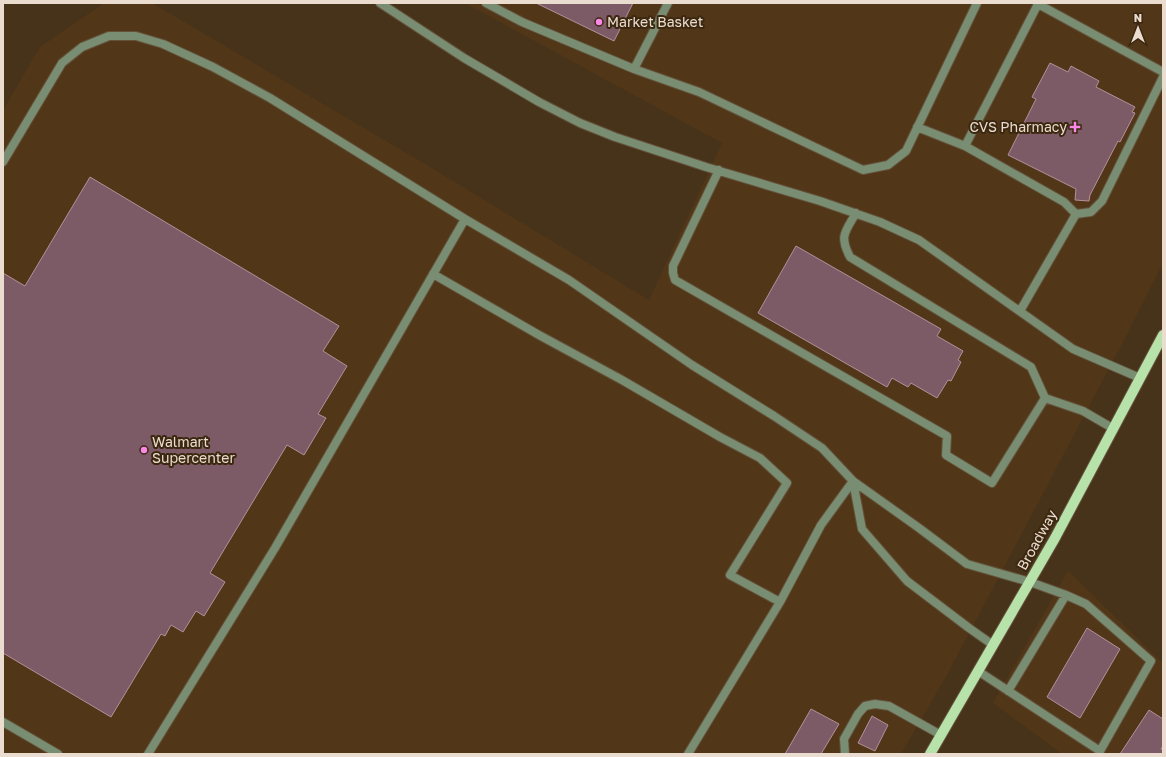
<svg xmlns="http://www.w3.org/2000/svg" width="1166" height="757" viewBox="0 0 1166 757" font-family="'Golos Text',sans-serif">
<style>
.built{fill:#513718}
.building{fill:#7d5b66;stroke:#b58f9b}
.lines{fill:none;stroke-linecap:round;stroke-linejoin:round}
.service-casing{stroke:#64513a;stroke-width:10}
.primary-casing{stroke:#64513a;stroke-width:12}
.service{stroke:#788d71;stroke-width:8}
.primary{stroke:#b7e2aa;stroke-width:10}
.poi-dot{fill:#fb87e6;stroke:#3c2810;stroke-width:1.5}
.labels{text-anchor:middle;stroke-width:4;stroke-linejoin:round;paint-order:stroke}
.poi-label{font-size:14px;fill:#eadcce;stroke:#3c2810;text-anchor:start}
.street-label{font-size:14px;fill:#eadcce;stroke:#3c2810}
</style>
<rect width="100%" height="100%" fill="#47321a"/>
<path class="built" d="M104,3H152L425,164L649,300L722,143L465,3H1163V263L1122,344L948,673L901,754H3V110L40,47Z
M1068,571L1163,663V754H1062L993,703Z"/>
<path class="building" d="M536,3H633L614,41Z
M1050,63L1068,72L1071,66L1099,81L1096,87L1135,107L1132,112L1135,113L1120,142L1118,141L1090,195L1089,201L1075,200L1076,189L1008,155L1036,99L1032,97Z
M90,177L339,326L323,351L347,366L318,414L326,418L304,455L287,445L210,573L225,582L204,616L196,611L183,632L171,625L165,636L161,634L111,717L3,653V273L25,286Z
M796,246L941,329L937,336L963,351L958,360L961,362L951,381L948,380L937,398L911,383L908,387L892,378L887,387L758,313Z
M1087,628L1120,649L1080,718L1047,697Z
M811,709L839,724L821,754H785Z
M1149,710L1163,719V746L1161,749L1163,750V754H1120Z
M872,716L888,725L875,751L858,743Z"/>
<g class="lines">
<defs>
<path id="service" d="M380,3L464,58L539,102L580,123L615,137L706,167L820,201L880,222L919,240L1073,349L1140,378
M486,3L522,22L634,69
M668,3L634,69L699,92L863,170L888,165L906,151L977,3
M1038,4L1163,72
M917,127L965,146L1064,202L1076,214
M965,146L1038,4L1037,3
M3,162L62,63L82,47L109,36H136L163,44L213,67L270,98L465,219L569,280L692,365L774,416L822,448L853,481L919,528L967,564L1030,582L1066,595L1086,604L1151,661L1100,751L978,671
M719,170L673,266V273L675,280L947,436L946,455L992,483L1045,398L1083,411L1114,429
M856,213C845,232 839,236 850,257L1031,367L1045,398
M1076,214L1091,212L1102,201L1163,77
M433,274L539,335L622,380L720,437L760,458L787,483L730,575L780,602
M1020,311L1076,214
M853,481L862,529L907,581L969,628L993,645
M1008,691L1066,595
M3,722L58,754
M148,754L275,548L465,219
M688,754L780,602L821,525L853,481
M845,754L844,739L858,714L865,706L875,704L889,706L941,735"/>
<path id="primary" d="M930,754L1055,538L1163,335"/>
</defs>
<use href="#service" class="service-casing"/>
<use href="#primary" class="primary-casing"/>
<use href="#service" class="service"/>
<use href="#primary" class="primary"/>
</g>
<g class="poi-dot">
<circle cx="599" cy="22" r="4"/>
<path d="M1073 121h4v4h4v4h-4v4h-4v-4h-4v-4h4z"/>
<circle cx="144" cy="450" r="4"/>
</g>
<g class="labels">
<g class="poi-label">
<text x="607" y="27">Market Basket</text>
<text x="1067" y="132" text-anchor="end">CVS Pharmacy</text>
<text x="152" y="447">Walmart<tspan x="152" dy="16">Supercenter</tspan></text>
</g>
<g class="street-label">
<text transform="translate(1037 540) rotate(-61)" y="5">Broadway</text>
</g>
</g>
<rect width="1166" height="757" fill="none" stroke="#eadcce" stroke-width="8"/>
<g transform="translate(1138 28)" stroke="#3c2810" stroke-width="3" paint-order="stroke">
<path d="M0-3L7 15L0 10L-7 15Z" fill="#eadcce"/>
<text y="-6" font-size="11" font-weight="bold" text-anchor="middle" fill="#eadcce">N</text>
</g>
</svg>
